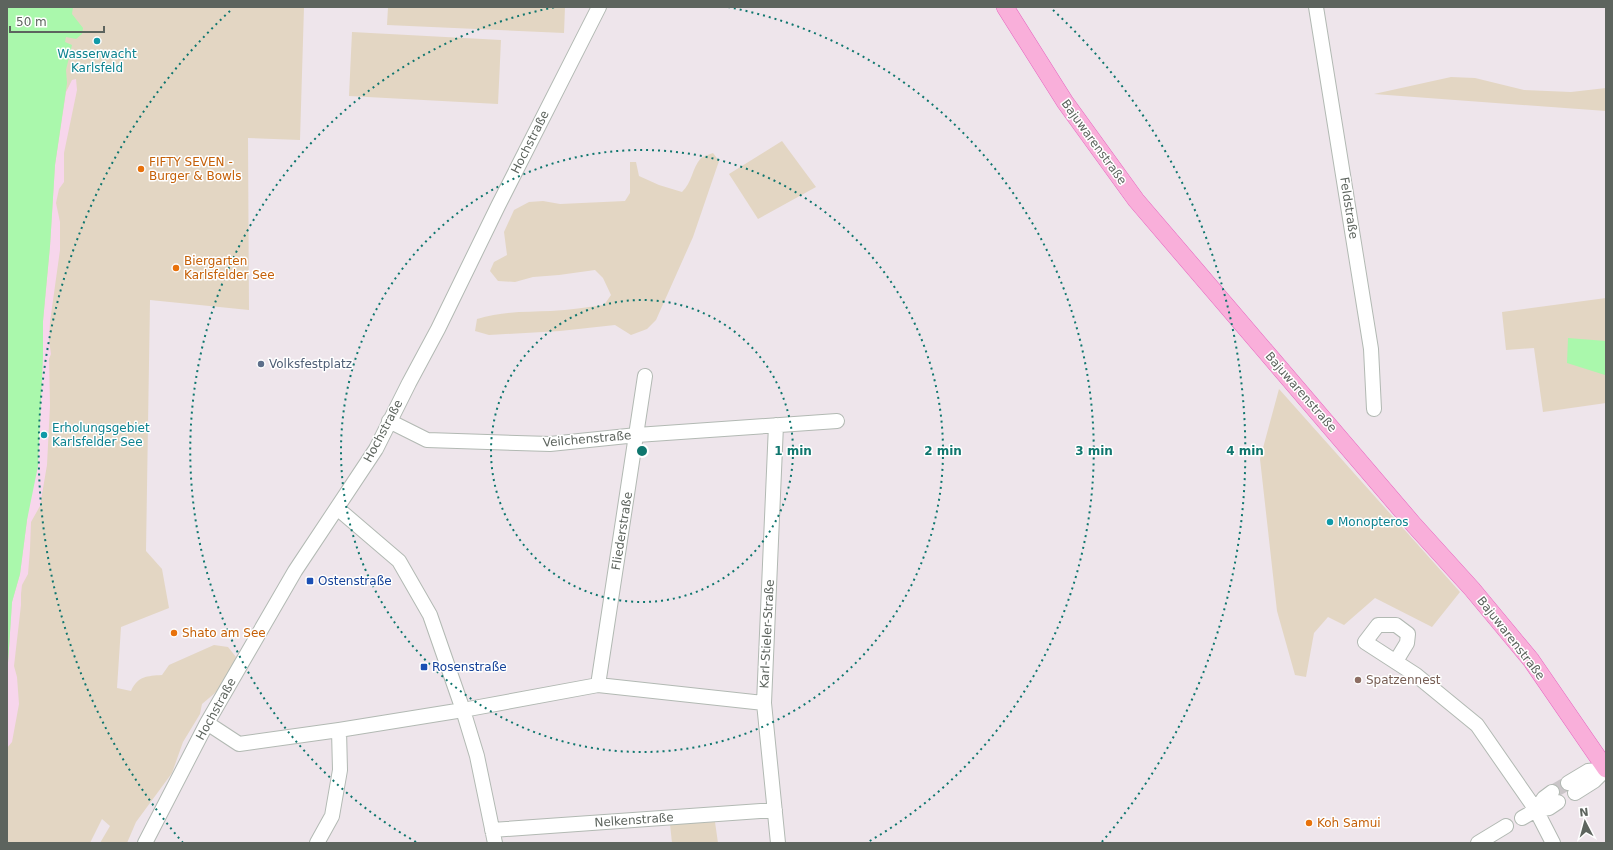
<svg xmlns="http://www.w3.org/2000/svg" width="1613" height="850" viewBox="0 0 1613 850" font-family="'DejaVu Sans',sans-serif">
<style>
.green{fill:#e3d6c3}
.sand{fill:#f7d6ec}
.water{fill:#aaf8ac}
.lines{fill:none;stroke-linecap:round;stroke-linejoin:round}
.minor-tunnel{stroke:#cac5c8;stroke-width:14;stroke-dasharray:14 7;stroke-linecap:butt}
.minor-casing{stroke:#b2b9b3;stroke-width:16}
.major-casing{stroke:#e665c0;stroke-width:18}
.minor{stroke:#fff;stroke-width:14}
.major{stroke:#f9afda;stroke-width:17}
.ring{fill:none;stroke:#0f766e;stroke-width:2;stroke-dasharray:2 4}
.culture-dot{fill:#0f9aa8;stroke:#fff;stroke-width:1.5}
.food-dot{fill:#e8710a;stroke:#fff;stroke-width:1.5}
.service-dot{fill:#5c6f8a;stroke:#fff;stroke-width:1.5}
.transit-dot{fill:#1a4fb4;stroke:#fff;stroke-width:1.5}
.education-dot{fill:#8d6e63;stroke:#fff;stroke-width:1.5}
.labels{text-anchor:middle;stroke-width:3;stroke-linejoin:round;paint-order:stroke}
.culture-label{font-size:12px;fill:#0d838f;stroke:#fff;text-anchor:start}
.street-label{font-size:12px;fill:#5d645e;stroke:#fff}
.food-label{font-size:12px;fill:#c56008;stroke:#fff;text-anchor:start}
.service-label{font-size:12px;fill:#4e5e75;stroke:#fff;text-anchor:start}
.transit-label{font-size:12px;fill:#164399;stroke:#fff;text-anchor:start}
.education-label{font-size:12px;fill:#785e54;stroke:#fff;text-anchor:start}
.centre{fill:#0f766e;stroke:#fff;stroke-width:2}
.ring-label{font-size:12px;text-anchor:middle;font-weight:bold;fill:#0f766e;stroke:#fff;stroke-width:3;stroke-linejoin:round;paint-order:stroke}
</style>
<rect width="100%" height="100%" fill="#eee5eb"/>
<path class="green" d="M7,7H304L300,140L248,138L249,310L150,300L146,551L162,569L169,608L121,627L117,688L131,691C138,676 147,676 162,675L169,665L214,645L228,647L236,657L226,679L215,693L202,704L200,714L183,742L172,773L136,822L127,843H100L110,826L102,819L90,843H7Z
M388,7H565L564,33L387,25Z
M352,32L501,40L498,104L349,96Z
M1451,77L1475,78L1524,90L1571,92L1606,88V111L1374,94Z
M782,141L816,187L758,219L729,174Z
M713,153L719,161L693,237L656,320L647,329L631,335L615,325L560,331L489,335L475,331L477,319C502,311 526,312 551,311C569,310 587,307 604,305L611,295L603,278L595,270L559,275L533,277L515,282L498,281L490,271L494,262L507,255L504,232L514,210L529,202L543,201L560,204L625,201L630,193V162H636L639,176L659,185L682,192C692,183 692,168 701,158C704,156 710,154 713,153Z
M1606,298V403L1543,412L1534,348L1506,350L1502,312Z
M1279,389L1460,592L1432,627L1375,598L1344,625L1328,617L1314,633L1306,677L1295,675L1277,611L1260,459Z
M715,822L718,843H672L670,824Z"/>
<path class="sand" d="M76,79L77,90L64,153V182L59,189L56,203L60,222V250L50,322L49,340L51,354L49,359L50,405L47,465L40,506L31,522L30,549L28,574L22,585L21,594V605L14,666L17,677L19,704L12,742L7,748V678L12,602L20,574L27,520L42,378L43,321L50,246L55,165L66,92L72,80Z"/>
<path class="water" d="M7,7H73L72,14L83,28L82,34L76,39L66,37L65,42L72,45L66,70L67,83L55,165L50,246L43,321V356L38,466L27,520L20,574L12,602L7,678Z
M1568,338L1606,341V374L1605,375L1567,363Z"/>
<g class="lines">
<path class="minor-tunnel" d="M1552,792L1568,783"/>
<defs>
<path id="minor" d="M1316,7L1371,349L1374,409
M389,421L427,440L550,444L637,435L837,421
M776,425L764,703L778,843
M337,508L399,561L430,615L463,710L477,756L495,843
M1396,661L1407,643L1408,634L1396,625H1378L1365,642L1416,675L1477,725L1536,810L1553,843
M598,685L645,376
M207,723L239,744L339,730L463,710L598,685L764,703
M1568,783L1588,771L1606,769
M1575,793L1594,781L1606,769
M1536,810L1544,798L1552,792
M1522,818L1536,810L1549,808L1558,802
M492,830L775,810
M145,843L207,723L295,571L376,449L409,383L438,329L498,206L599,7
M317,843L332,816L340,770L339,730
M1478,843L1506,826"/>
<path id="major" d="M1005,7L1065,102L1136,200L1414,525L1472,589L1531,660L1606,769"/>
</defs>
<use href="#minor" class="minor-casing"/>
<use href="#major" class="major-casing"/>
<use href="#minor" class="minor"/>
<use href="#major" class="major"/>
</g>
<g class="ring">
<circle cx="642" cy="451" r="151"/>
<circle cx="642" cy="451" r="301"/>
<path d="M416 842A452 452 0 0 1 556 7M728 7A452 452 0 0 1 868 842"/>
<path d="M183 843A603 603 0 0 1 231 10M1053 10A603 603 0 0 1 1101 843"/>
</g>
<g class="culture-dot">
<circle cx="97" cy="41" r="4"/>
<circle cx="44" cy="435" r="4"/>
<circle cx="1330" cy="522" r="4"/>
</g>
<g class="food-dot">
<circle cx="141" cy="169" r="4"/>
<circle cx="176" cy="268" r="4"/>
<circle cx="174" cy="633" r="4"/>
<circle cx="1309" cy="823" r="4"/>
</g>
<circle class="service-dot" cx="261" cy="364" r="4"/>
<g class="transit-dot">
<rect x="306" y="577" width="8" height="8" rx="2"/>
<rect x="420" y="663" width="8" height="8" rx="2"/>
</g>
<circle class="education-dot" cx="1358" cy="680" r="4"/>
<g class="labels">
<g class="culture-label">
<text x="97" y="58" text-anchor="middle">Wasserwacht<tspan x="97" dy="14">Karlsfeld</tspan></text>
<text x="52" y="432">Erholungsgebiet<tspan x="52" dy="14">Karlsfelder See</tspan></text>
<text x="1338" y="526">Monopteros</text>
</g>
<g class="street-label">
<text transform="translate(530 142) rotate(-63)" y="4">Hochstraße</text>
<text transform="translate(1094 142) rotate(54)" y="4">Bajuwarenstraße</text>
<text transform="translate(1349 208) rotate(81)" y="4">Feldstraße</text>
<text transform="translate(1301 392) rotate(49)" y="4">Bajuwarenstraße</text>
<text transform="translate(383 431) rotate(-62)" y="4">Hochstraße</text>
<text transform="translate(587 439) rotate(-5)" y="4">Veilchenstraße</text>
<text transform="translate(622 531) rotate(-81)" y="4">Fliederstraße</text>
<text transform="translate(767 634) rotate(-87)" y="4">Karl-Stieler-Straße</text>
<text transform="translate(1511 638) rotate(52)" y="4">Bajuwarenstraße</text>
<text transform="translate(216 709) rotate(-61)" y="4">Hochstraße</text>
<text transform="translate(634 820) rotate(-4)" y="4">Nelkenstraße</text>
</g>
<g class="food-label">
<text x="149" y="166">FIFTY SEVEN -<tspan x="149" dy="14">Burger &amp; Bowls</tspan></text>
<text x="184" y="265">Biergarten<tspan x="184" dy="14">Karlsfelder See</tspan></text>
<text x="182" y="637">Shato am See</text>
<text x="1317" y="827">Koh Samui</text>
</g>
<g class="service-label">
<text x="269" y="368">Volksfestplatz</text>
</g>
<g class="transit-label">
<text x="318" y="585">Ostenstraße</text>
<text x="432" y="671">Rosenstraße</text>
</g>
<g class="education-label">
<text x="1366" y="684">Spatzennest</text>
</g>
</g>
<circle cx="642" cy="451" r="6" class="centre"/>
<g class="ring-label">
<text x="793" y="455">1 min</text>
<text x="943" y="455">2 min</text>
<text x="1094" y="455">3 min</text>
<text x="1245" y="455">4 min</text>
</g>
<rect width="1613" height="850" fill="none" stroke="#5d645e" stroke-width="16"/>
<g transform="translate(1585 822) rotate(354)" stroke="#ffffff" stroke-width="3" paint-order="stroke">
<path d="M0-3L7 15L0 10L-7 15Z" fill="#5d645e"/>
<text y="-6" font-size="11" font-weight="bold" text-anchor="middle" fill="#5d645e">N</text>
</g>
<path d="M10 26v6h94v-6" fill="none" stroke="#5d645e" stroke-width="2"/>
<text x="16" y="26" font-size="12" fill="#5d645e" stroke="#ffffff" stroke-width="3" paint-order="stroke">50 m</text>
</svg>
